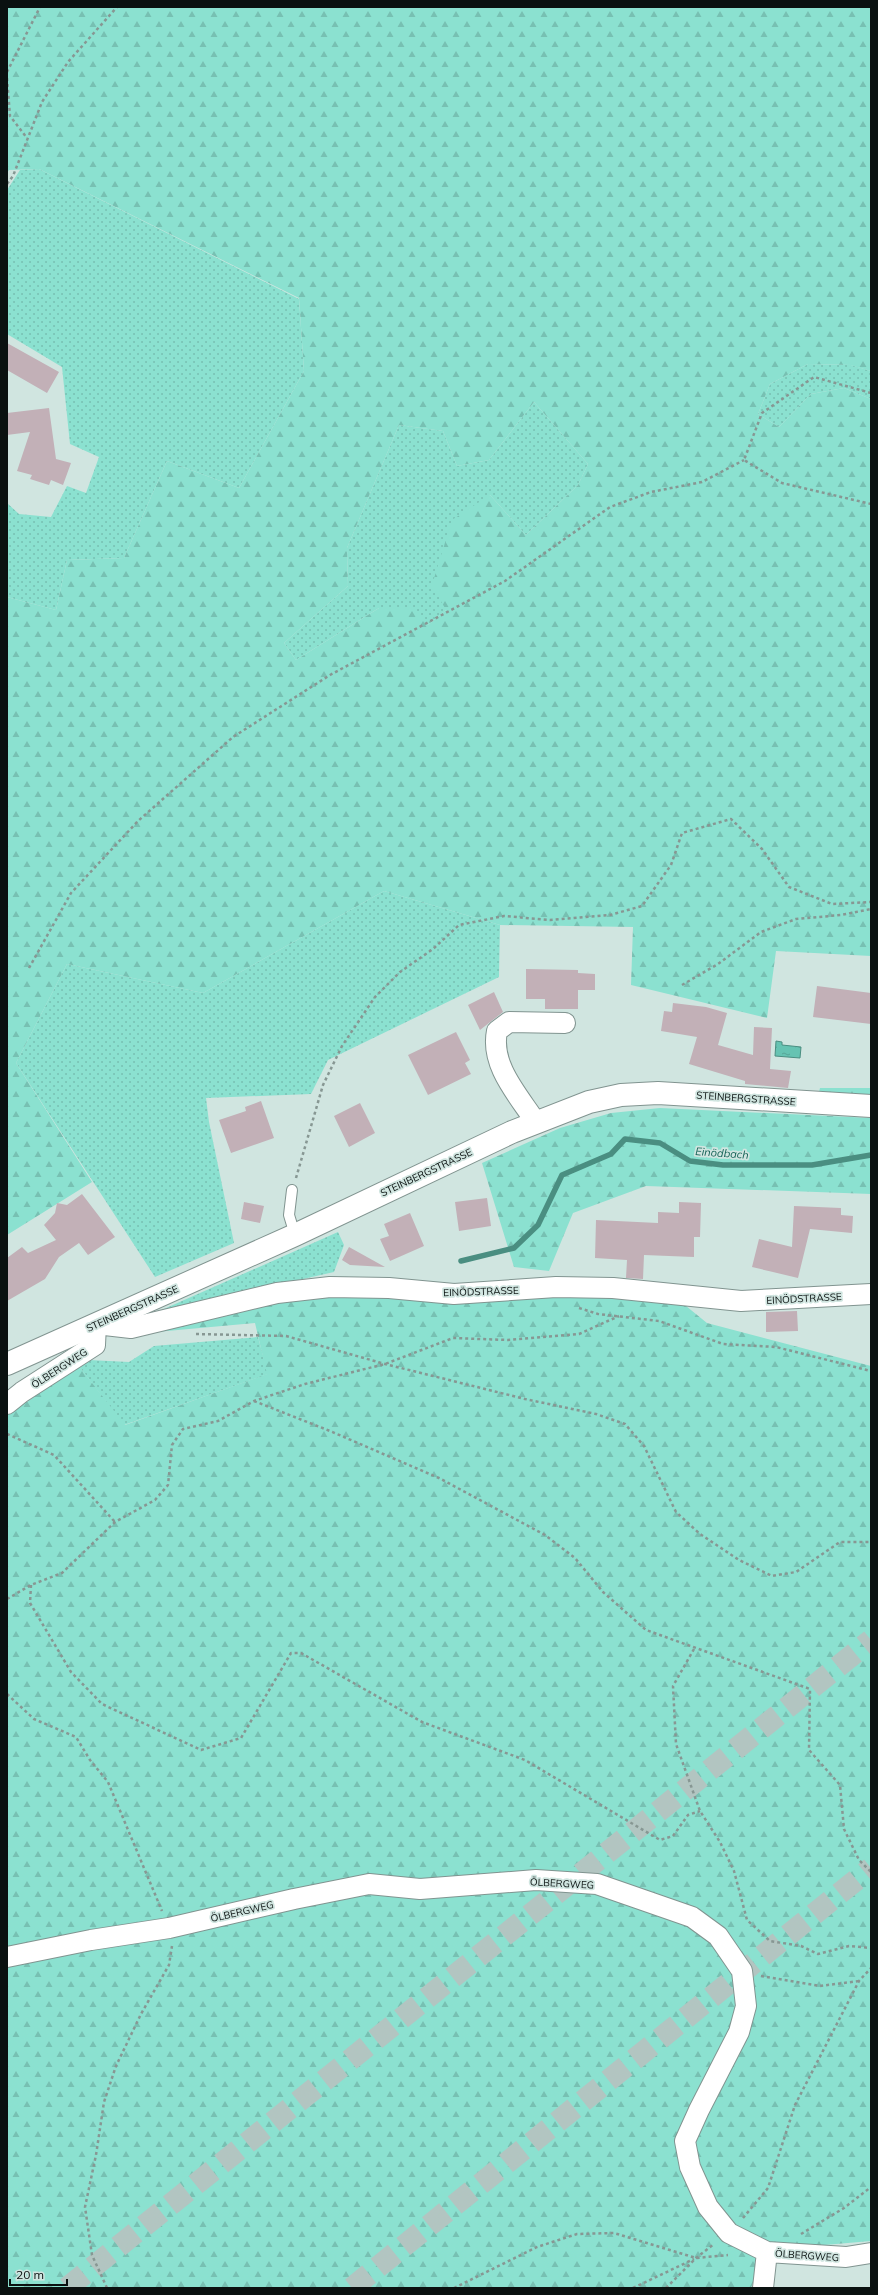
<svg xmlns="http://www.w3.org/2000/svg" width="878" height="2295" viewBox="0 0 878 2295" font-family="Mulish,sans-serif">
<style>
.grass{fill:url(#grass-dots)}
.forest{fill:url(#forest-firs);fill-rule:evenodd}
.water{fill:url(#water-ripples);stroke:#4a8e81}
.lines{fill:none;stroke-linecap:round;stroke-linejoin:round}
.stream{stroke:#4a8e81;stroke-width:5.5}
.building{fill:#c2b0b7}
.highway-tunnel{stroke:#b2c5c1;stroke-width:22;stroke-dasharray:22 11;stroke-linecap:butt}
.lane-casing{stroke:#819490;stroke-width:12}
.street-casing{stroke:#819490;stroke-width:22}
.secondary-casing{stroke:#819490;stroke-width:24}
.path{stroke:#879793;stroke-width:2.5;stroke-dasharray:3 3;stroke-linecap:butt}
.lane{stroke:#fff;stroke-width:10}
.street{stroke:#fff;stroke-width:20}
.secondary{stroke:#fff;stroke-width:22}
.labels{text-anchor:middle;stroke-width:3.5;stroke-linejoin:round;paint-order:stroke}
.street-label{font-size:10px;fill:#0a1110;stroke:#d0e5e0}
.water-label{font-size:11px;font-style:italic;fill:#136155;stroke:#d0e5e0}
</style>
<defs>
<pattern id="grass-dots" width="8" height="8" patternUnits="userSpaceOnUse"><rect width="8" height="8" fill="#8be1d0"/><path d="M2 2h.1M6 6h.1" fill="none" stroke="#77c0b2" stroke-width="1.8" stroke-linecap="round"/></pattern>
<pattern id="forest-firs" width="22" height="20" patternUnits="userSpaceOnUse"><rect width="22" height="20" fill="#8be1d0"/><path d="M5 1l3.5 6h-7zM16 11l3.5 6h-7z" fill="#77c0b2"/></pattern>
<pattern id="water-ripples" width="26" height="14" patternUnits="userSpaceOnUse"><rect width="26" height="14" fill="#66c3b2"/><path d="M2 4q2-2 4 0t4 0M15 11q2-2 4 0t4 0" fill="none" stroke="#57a698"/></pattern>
</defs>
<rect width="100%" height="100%" fill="#d0e5e0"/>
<path class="grass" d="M39,169L299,299L304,371L239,488L167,461L124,558L67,560L56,610L7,597V503L19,514L51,517L67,486L86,493L99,457L70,444L62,367L7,334V190L20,170Z
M808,364L851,365L871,371V399L844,388L811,394L779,427L758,414L770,384Z
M534,402L588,464L578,485L526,535L490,495L446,610L428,625L379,608L296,660L284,643L348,586L347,548L399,425L443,431L457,466L489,460Z
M384,891L500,925L499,977L328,1060L311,1094L206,1098L209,1122L234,1243L155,1277L16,1063L67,964L203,993Z
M338,1232L344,1245L334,1272L157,1312Z
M258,1337L268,1374L124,1425L78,1365L89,1360L129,1362L154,1346Z"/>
<path class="forest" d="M7,7H871V371L850,365L808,364L770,384L758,414L779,427L811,394L844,388L871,399V956L776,951L767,1018L631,985L633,927L500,925L384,891L203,993L67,964L16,1063L92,1182L7,1235V597L56,610L67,560L124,558L167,461L239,488L304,371L299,298L39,169L9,170L7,173ZM534,402L588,464L578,485L526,535L490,495L452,520L432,585L446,610L428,625L413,608H379L296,660L284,643L348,586L347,548L399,425L443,431L457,466L489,460Z
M820,1088H871V1096L819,1092Z
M660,1108L871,1118V1194L646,1186L573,1213L549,1271L514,1267L482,1163L560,1128L611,1113Z
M328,1293L609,1294L686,1306L707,1323L871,1366V2241L766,2250L751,2288H7V1397L27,1402L78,1365L125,1425L267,1374L255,1323L145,1333L220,1312Z"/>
<path class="water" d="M776,1041L782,1042V1045L801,1047L800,1058L775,1056Z"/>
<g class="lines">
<path class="stream" d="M461,1261L514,1248L538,1225L562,1175L611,1154L625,1139L660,1143L690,1161L723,1165H812L871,1155"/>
</g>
<path class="building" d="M7,343L59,372L47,393L7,370Z
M49,408L56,459L71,463L63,485L51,480L49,485L30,479L32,475L17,471L30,432L7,435V413Z
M526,969L578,970V973L595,974V990H578V1009H545V999H526Z
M817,986L871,993V1024L813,1017Z
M494,992L503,1012L480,1030L468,1005Z
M673,1003L706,1007L727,1013L718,1045L753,1055L754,1027L772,1028L770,1069L791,1071L788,1088L745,1084V1081L689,1064L697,1037L661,1031L664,1011L672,1012Z
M456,1032L470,1060L465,1063L471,1074L428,1095L408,1055Z
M261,1101L274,1138L231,1153L219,1120L246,1111L245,1107Z
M360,1103L375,1133L349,1147L334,1116Z
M82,1194L115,1237L88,1255L79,1243L59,1257L45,1279L7,1301V1258L22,1247L28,1253L56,1240L44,1225L55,1213L57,1203L67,1205Z
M487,1198L491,1226L459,1231L455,1202Z
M244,1202L264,1206L260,1223L241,1219Z
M679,1202L701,1203L700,1237H694V1257L644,1255L643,1279L626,1278L627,1260L595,1258L596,1220L658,1223V1212L679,1213Z
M794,1206L841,1208V1215L853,1216L852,1233L810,1229L798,1278L752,1267L759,1239L792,1247Z
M410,1213L424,1246L390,1261L380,1239L389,1236L384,1224Z
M349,1247L385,1267L350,1265L342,1260Z
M797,1311L798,1331L766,1332V1312Z"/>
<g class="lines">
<path class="highway-tunnel" d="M67,2288L871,1640
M352,2288L871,1868"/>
<defs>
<path id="lane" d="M292,1190L289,1215L295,1235"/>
<path id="street" d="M535,1121C518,1095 490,1065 497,1031L509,1022L565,1023
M7,1404L22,1392L95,1345L96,1324L131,1328L277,1293L330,1287L389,1288L454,1294L556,1287L613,1288L741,1301L871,1294
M7,1957L91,1940L169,1928L294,1899L369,1884L420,1889L536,1880L597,1884L692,1917L718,1936L742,1971L746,2006L739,2032L699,2110L685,2141L690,2167L708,2207L729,2233L767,2252
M763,2288L767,2252L846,2257L871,2253"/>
<path id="secondary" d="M7,1364L295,1235L512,1132L589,1102L621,1095L658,1093L871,1106"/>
</defs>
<use href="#lane" class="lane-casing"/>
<use href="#street" class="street-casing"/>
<use href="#secondary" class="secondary-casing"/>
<path class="path" d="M7,72L40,7
M7,78L10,116L27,138
M7,184L13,176L42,102L68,62L117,7
M871,393L814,377L762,413L744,460L782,483L871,504
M29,968L71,893L138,821L233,737L330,675L505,581L610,507L651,492L702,482L744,460
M682,985L718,964L761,932L796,919L841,915L871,909
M296,1178L323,1085L342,1046L375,997L400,972L433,949L459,925L504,916L550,920L610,915L642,906L671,865L682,833L731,819L762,849L789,887L832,904L871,902
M579,1308L598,1314L659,1321L723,1344L776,1347L871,1371
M196,1334L286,1336L385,1364L525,1399L596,1414L625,1424L644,1446L676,1512L700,1534L739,1560L772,1576L796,1572L840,1542H871
M254,1401L330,1431L439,1478L545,1535L575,1558L603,1592L646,1630L810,1689L809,1750L840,1785L844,1829L859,1860L871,1872
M7,1434L54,1455L115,1522
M31,1585L30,1603L71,1672L102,1704L201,1750L241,1738L291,1653H301L422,1722L525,1760L660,1840L673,1836L688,1815L700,1811
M7,1599L31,1585L62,1573L115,1522L155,1500L168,1485L172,1445L183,1429L218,1421L254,1401L305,1384L385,1364L453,1338L508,1340L579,1334L619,1316
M694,1649L673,1686L676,1744L700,1811L720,1842L734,1871L747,1920L770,1941L801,1946L818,1954L849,1946L871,1948
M7,1694L34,1719L76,1737L90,1760L108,1782L162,1911
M761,1976L820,1986L859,1981
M743,2218L768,2188L795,2105L859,1981L871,1968
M801,2234L844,2208L871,2187
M107,2288L92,2255L85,2207L96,2155L104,2102L116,2066L141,2014L169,1965L172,1946
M454,2288L537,2247L577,2234L614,2233L696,2258L728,2255
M633,2288L694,2259
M666,2288L696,2258L714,2244"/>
<use href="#lane" class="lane"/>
<use href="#street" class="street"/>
<use href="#secondary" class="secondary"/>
</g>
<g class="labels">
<g class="street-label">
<text transform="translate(746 1098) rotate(4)" y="4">STEINBERGSTRASSE</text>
<text transform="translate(426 1172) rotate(-25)" y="4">STEINBERGSTRASSE</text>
<text transform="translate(481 1291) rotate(-2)" y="4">EINÖDSTRASSE</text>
<text transform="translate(804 1298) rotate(-3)" y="4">EINÖDSTRASSE</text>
<text transform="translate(132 1308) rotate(-24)" y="4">STEINBERGSTRASSE</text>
<text transform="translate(59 1368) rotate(-33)" y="4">ÖLBERGWEG</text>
<text transform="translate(562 1883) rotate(3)" y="4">ÖLBERGWEG</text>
<text transform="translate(242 1911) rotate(-13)" y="4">ÖLBERGWEG</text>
<text transform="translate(807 2255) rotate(4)" y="4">ÖLBERGWEG</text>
</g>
<g class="water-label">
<text transform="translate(722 1153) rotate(4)" y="4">Einödbach</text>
</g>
</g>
<rect width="878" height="2295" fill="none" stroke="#0a1110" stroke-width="16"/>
<path d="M10 2279v6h57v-6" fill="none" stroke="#0a1110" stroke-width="2"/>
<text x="16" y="2279" font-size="12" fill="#0a1110" stroke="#d0e5e0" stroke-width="3" paint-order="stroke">20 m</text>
</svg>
